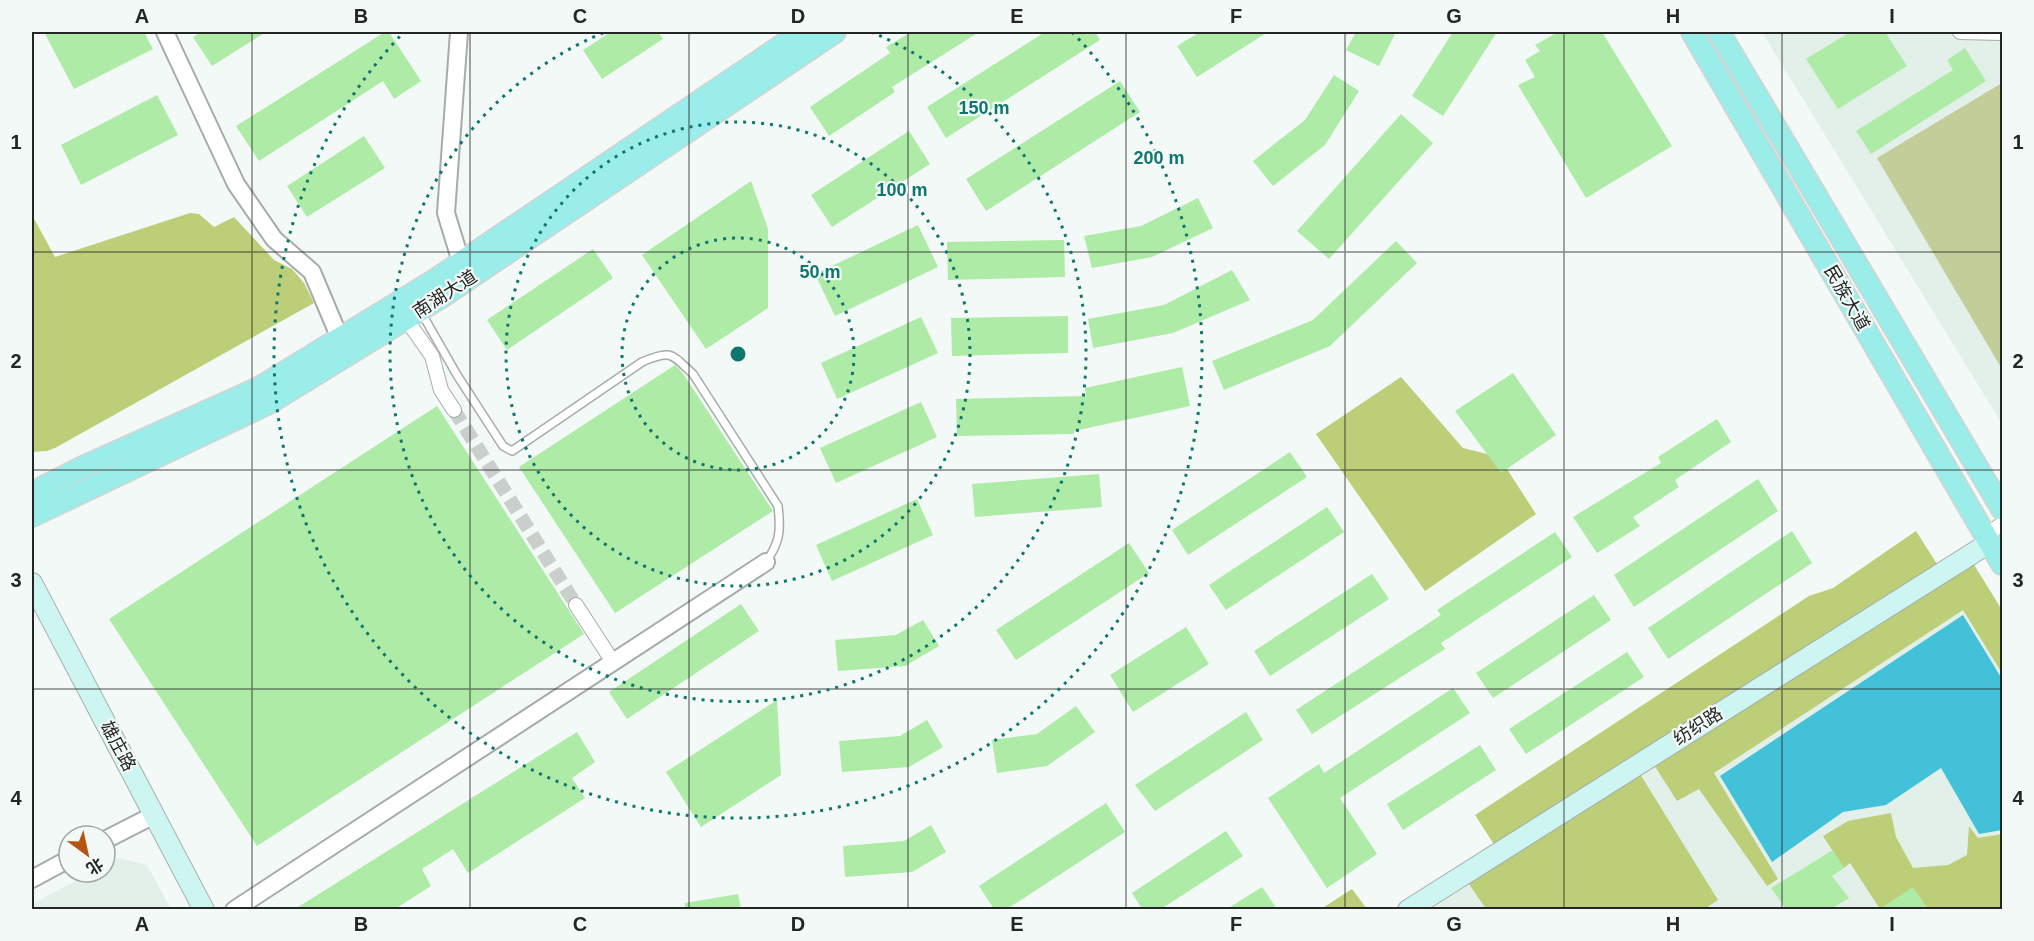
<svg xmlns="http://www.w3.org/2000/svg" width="2034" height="941" viewBox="0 0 2034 941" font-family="Helvetica,'Noto Sans SC',sans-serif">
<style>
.built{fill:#e2f0e9}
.green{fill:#c2cd9a}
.forest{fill:#bcce77}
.water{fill:#42c1d8}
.building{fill:#adeba6}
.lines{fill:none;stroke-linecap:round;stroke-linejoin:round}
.minor-tunnel{stroke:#cacfcc;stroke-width:14;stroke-dasharray:14 7;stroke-linecap:butt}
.service-casing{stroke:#a7acaa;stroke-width:10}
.minor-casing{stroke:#a7acaa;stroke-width:16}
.tertiary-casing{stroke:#a7acaa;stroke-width:20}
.secondary-casing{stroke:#a7acaa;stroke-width:22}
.primary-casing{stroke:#d3d4d3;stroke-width:24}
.service{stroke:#fff;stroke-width:7}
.minor{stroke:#fff;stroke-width:14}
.tertiary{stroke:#fff;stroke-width:16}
.secondary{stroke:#cdf6f3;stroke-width:20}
.primary{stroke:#9aede8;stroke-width:21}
.grid{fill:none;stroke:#242625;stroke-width:1.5;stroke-opacity:0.55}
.ring{fill:none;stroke:#0f766e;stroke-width:3;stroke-dasharray:3 6}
.labels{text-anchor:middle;stroke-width:4.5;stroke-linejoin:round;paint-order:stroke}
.street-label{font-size:18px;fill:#242625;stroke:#f3f9f6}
.centre{fill:#0f766e;stroke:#f3f9f6;stroke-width:3}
.ring-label{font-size:18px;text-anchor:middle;font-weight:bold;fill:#0f766e;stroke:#f3f9f6;stroke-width:4.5;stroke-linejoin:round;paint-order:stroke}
.neatline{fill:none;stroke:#242625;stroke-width:2}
.grid-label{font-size:20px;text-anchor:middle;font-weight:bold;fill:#242625}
</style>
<rect width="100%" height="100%" fill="#f3f9f6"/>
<path class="built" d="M1762,32H2002V424Z
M1971,560L2002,610V909L1430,910Z
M119,858L147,865L171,909H32V904L92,872H105V865Z"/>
<path class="green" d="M2002,83V369L1877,158Z"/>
<path class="forest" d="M190,213L199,214L214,227L234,217L274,260L292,269L304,283L314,303L55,448L47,451L32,452V215L55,257Z
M1401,377L1463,448L1499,457L1536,514L1425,591L1316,434Z
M1916,531L1942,572L1499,852L1475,815L1809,596L1833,588Z
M1971,560L2002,610V673L1963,610L1714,773L1778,879L1767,886L1699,789L1677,801L1654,765Z
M1640,774L1718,900L1703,910L1486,909L1469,884Z
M1891,813L1896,837L1913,868L1948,865L1967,855L1969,826L1978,838L2002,834V909H1928L1913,888L1880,909L1850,863L1844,868L1823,836L1848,821Z
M1352,889L1367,909H1321Z"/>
<path class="water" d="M1963,615L2002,679V830L1979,834L1941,768L1886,805L1843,812L1772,862L1720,776Z"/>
<path class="building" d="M44,32H144L153,49L74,89Z
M201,32H266L212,66L193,37Z
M385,32H389L421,81L394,99L383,81L259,161L236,126Z
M611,32H658L663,39L602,79L583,50Z
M911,32H979L892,87L895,92L829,136L810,107L890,53L886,47Z
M1045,32H1095L1100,40L946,138L927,107Z
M1200,32H1268L1197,77L1177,46Z
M1356,32H1396L1379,66L1346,50Z
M1453,32H1497L1443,116L1412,96Z
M1558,32H1602L1672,146L1586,198L1518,85L1535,77L1525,60L1540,51L1535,45Z
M1850,32H1885L1907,66L1838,109L1806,59Z
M1965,48L1986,81L1871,154L1856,131L1953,70L1947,60Z
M1334,75L1359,91L1325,145L1273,186L1253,161L1305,120Z
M1120,81L1140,112L986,211L966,179Z
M157,95L178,135L81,185L61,145Z
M1401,114L1433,143L1329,259L1297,231Z
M909,131L930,164L832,227L811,195Z
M364,136L385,168L307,217L287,186Z
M751,181L768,229V308L706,349L642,255Z
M1198,198L1213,228L1152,257L1092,268L1084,236L1141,226Z
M918,225L938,267L835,316L815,274Z
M1064,240L1065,277L948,280L947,242Z
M1396,241L1417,263L1330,346L1224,390L1212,361L1313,320Z
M593,249L613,278L507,350L487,320Z
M1232,270L1250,300L1173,333L1093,348L1088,319L1164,305Z
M1068,316V353L952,356L951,318Z
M921,317L938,353L837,399L821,363Z
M675,365L682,372L773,511L615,613L519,467Z
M1182,367L1190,406L1074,431V434L957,436L956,399L1086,396L1085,388Z
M1513,373L1556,435L1501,473L1455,411Z
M921,402L937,437L836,483L820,448Z
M437,406L584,634L257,846L109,619Z
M1717,419L1731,442L1675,480L1679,487L1633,517L1640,526L1597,553L1573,517L1661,463L1658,457Z
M1290,452L1307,477L1188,555L1172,530Z
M1099,474L1102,507L975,517L972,484Z
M1758,479L1778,511L1634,607L1614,575Z
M917,499L933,535L832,581L816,545Z
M1327,507L1344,532L1226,610L1209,585Z
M1792,531L1812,563L1668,659L1648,628Z
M1555,532L1572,557L1441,643L1445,649L1312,734L1296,710L1441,615L1437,610Z
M1129,543L1149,573L1016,660L996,630Z
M1372,574L1389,599L1270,676L1254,651Z
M1594,595L1611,620L1493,698L1476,673Z
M741,604L759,631L627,719L609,692Z
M923,620L939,646L905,666L838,671L835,640L896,635Z
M1186,627L1209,664L1133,712L1110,675Z
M1627,652L1644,677L1526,754L1509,729Z
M1453,688L1470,713L1340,798L1377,854L1327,888L1268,798L1319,764L1324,773Z
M777,700L781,775L701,827L666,772Z
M1076,706L1095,732L1047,766L997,773L992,740L1037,734Z
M1246,712L1263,740L1155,811L1135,785Z
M927,720L943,747L909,767L842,772L839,741L900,736Z
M577,732L595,762L572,778L585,798L468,873L453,849L422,869L431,886L395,909H295Z
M1480,745L1496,770L1403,830L1387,804Z
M1106,803L1125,832L1007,909H994L979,886Z
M931,825L946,852L912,872L845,877L843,846L904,841Z
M1226,831L1243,856L1161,909H1142L1132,893Z
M1833,850L1844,868L1832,876L1849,898L1831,909H1786L1771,888Z
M1262,887L1277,909H1227Z
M1913,887L1928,909H1880Z
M738,894L741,909H685V903Z"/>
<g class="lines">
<path class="minor-tunnel" d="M454,410L576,605"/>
<defs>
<path id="service" d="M421,312L457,375L503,446L512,451L642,362C672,349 671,354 693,374L778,506C781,531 780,542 766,562"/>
<path id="minor" d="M1960,32L2002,33
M406,319L432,356L441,390L454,410
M1985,536L2002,524
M576,605L613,662"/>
<path id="tertiary" d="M165,32L236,184L274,239L312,272L344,348
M459,32L446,213L461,262L467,272
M105,840L154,815
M32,879L69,859
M234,910L766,562"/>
<path id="secondary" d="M32,583L204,910
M1408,910L1989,543"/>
<path id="primary" d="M1692,32L2002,564
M1719,32L2002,509
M32,493L81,468L259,388L435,280L802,32
M32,516L269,403L443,296L835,32"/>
</defs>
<use href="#service" class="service-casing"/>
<use href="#minor" class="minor-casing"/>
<use href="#tertiary" class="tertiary-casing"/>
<use href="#secondary" class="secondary-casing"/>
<use href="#primary" class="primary-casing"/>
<use href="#service" class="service"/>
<use href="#minor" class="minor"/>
<use href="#tertiary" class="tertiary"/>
<use href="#secondary" class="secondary"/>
<use href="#primary" class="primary"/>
</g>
<path class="grid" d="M252,32V910M470,32V910M689,32V910M908,32V910M1126,32V910M1345,32V910M1564,32V910M1782,32V910M32,252H2002M32,470H2002M32,689H2002"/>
<g class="ring">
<circle cx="738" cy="354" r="116"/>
<circle cx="738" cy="354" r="232"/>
<path d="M871 32A348 348 0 1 1 605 32"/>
<path d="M1072 32A464 464 0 1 1 404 32"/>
</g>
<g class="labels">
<g class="street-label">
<text transform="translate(445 294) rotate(-33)" y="6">南湖大道</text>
<text transform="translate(1847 298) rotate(60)" y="6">民族大道</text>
<text transform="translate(1698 726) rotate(-32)" y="6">纺织路</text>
<text transform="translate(118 746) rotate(62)" y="6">雄庄路</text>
</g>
</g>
<circle cx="738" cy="354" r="9" class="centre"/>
<g class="ring-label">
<text x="984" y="114">150 m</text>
<text x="1159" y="164">200 m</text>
<text x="902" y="196">100 m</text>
<text x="820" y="278">50 m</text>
</g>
<rect width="2034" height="941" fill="none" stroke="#f3f9f6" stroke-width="66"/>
<g transform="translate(87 854) rotate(147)"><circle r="28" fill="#f3f9f6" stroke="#a0a5a2" stroke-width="1.5"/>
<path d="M0-4.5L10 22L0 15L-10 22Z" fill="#b75613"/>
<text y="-9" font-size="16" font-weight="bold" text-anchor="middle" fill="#242625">北</text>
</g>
<rect x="33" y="33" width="1968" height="875" class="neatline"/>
<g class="grid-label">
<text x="142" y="23">A</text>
<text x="361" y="23">B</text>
<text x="580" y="23">C</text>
<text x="798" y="23">D</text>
<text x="1017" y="23">E</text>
<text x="1236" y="23">F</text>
<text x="1454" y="23">G</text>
<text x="1673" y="23">H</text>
<text x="1892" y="23">I</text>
<text x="16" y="149">1</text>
<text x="2018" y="149">1</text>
<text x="16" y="368">2</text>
<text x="2018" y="368">2</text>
<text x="16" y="587">3</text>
<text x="2018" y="587">3</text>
<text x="16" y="805">4</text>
<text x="2018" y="805">4</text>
<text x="142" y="931">A</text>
<text x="361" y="931">B</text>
<text x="580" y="931">C</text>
<text x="798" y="931">D</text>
<text x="1017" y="931">E</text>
<text x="1236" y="931">F</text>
<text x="1454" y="931">G</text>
<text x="1673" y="931">H</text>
<text x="1892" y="931">I</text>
</g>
</svg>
